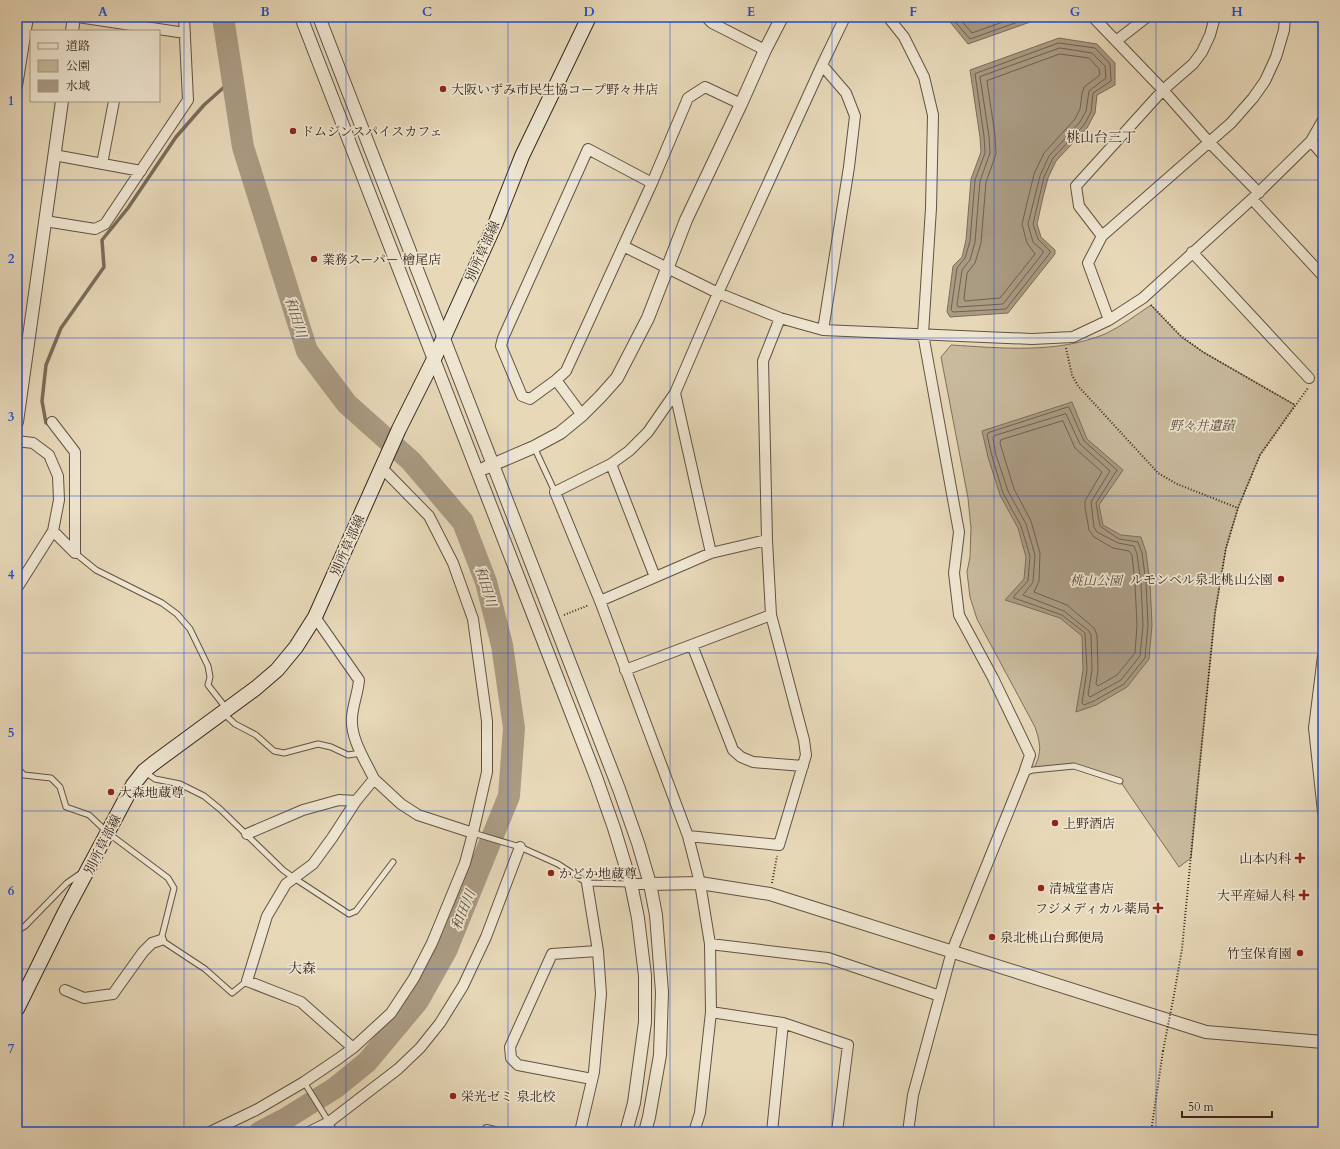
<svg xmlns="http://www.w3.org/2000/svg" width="1340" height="1149" viewBox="0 0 1340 1149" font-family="Cardo,'Noto Serif JP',serif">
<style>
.green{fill:#c9ba9d;stroke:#7e705c}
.water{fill:#aa9b83;stroke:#7b6c5a}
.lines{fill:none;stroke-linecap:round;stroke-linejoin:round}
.shore{stroke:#6f6050;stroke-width:1}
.stream{stroke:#7b6c5a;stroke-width:3.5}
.river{stroke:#aa9b83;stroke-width:22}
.service-casing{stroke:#615243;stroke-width:7}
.minor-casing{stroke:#615243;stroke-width:12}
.tertiary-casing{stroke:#615243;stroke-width:14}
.secondary-casing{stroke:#34261c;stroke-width:16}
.path{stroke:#34261c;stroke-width:2;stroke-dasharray:1 2;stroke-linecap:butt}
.service{stroke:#efe6d1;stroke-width:5}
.minor{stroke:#efe6d1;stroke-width:10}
.tertiary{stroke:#efe6d1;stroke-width:12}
.secondary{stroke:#efe6d1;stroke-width:14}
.path-bridge{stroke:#34261c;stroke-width:2;stroke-dasharray:1 2;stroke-linecap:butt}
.grid{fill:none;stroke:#1d4ed8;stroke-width:1;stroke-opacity:0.55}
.poi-dot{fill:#8f2418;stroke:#efe6d1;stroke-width:1.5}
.labels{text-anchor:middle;stroke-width:3.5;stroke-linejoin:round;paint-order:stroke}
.poi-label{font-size:13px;fill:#34261c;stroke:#efe6d1;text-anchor:start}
.street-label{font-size:13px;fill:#34261c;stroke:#efe6d1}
.park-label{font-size:13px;font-style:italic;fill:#594b3c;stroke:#efe6d1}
.neighbourhood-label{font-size:14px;fill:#34261c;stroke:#efe6d1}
.water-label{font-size:14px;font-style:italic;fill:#57493b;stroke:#efe6d1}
.neatline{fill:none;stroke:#1d4ed8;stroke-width:1.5}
.grid-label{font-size:13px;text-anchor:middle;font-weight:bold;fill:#1d4ed8}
</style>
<rect width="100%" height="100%" fill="#e7d8b8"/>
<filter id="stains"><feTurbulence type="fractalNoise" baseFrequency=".005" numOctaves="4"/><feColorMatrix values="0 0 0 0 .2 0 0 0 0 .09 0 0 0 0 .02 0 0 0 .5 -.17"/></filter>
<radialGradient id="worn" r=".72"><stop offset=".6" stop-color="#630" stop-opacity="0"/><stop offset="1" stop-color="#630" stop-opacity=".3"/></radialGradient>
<path class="green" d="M1151,305L1181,337L1203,352L1295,405L1260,455L1238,508L1226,548L1215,613L1198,782L1191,858L1179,867L1120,781L1074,766L1033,770C1042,753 1041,745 1035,727L977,619L970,597L967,572L970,557L971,528L968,498L941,357L951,345C1002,348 1056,354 1105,334C1122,326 1136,315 1151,305Z"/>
<path class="water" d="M946,17H1036V20L968,44Z
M1059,38L1097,44L1115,63V85L1097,95L1095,113L1087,128L1056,161L1048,178L1043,197L1037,224L1041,237L1055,250V254L1008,313L950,317L947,312L953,266L962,257L966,240L971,179L981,152L980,137L970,70Z
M1072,402L1087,439L1123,470L1099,505L1103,525L1121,535L1141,537L1146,552L1150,583L1152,625L1149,659L1127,687L1096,705L1076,712L1083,670L1082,636L1060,618L1024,606L1005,600L1024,579L1026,557L1018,528L1000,495L988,457L982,431Z"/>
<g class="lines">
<path class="shore" d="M951,17L970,39L1032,17
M958,17L972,33L1017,17
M1059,43L1095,48L1110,64L1111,81L1093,93L1091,112L1084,125L1053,158L1044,177L1033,224L1038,239L1050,251V253L1006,309L953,312L951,310L957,268L965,258L970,241L975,180L985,153L984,136L975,74Z
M1060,48L1092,53L1105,66L1106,78L1089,91L1086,111L1080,122L1049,156L1040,176L1028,224L1033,242L1043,251V253L1003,304L958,307L957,305L962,270L970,260L975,242L980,181L990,153L989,136L980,77Z
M1060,54L1089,58L1099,69L1100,75L1084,87L1082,94L1080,109L1075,119L1044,153L1034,174L1022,224L1027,243L1035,254L1000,298L965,301L964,299L967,273L975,263L981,243L986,182L996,154L995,135L987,81Z
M1069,407L1084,441L1117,470L1096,503L1100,526L1119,539L1138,542L1142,553L1146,583L1148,625L1145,658L1124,684L1094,701L1084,705L1082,703L1087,670L1085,633L1062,615L1014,598V596L1028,581L1030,556L1021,526L1003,493L992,456L987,435L988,433Z
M1066,414L1080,444L1110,471L1091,502L1094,527L1097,532L1118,543L1134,546L1137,554L1141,584L1143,625L1140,656L1121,680L1090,697L1088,695L1092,670L1091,635L1089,631L1064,611L1023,595L1033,582L1035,555L1026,524L1008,491L996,455L993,438L994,436Z
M1063,421L1075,448L1102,472L1085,501V507L1089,530L1094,537L1113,548L1129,551L1132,555L1135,584L1137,625L1135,653L1117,675L1098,686L1096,684L1098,670L1097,635L1094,628L1067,605L1034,592L1039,581L1040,553L1031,521L1014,489L1000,443L1001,440Z"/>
<path class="stream" d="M46,423L42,401L46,365L61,328L104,267L102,240L128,208L176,137L204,105L232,80"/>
<path class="river" d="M223,17L243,147L307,351L347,404L411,461L463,522L486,582L502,645L514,728L509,796L446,951L418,1001L367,1062L335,1088L285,1119L260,1132"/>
<defs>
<path id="service" d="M534,447L555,492
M75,553L96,570L162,603L177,614L190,629L208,666L210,677L208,685L226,708
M223,713L235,724L256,735L274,751L284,753L318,744L331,747L348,755L361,753
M17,768L24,775L51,778L60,787L66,807L89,815L108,833L168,878L174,888L161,940L205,969L232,993L247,981
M145,772L155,779L180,784L204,796L220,809L283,870L294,878L349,914L356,911L393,862
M1024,773L1033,770L1074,766L1120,781
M473,833L520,847L558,864L587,883L631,884
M17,931L25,926L67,883L80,874
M304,1082L335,1132"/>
<path id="minor" d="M78,17L185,33
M706,17L712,23L765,50
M888,17L904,37L924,77L933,115L931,208L923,334L959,532L954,573L959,615L993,678L1030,755L1024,773L952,951L913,1095L908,1132
M1093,17L1163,90L1208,141L1259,193
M1116,41L1147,17
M822,65L846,93L855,116L849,167L823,330
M17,86L28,17
M1311,141L1323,155
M54,155L141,171
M102,164L114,101
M652,183L588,149L503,338L501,346L522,396L530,399L556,380L566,371L652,183L688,98L705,87L741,104
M1252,199L1323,276
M45,221L95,229L105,224L188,100L184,17
M1102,236L1079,206L1076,186L1163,90L1193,64L1202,52L1210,35L1215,17
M623,246L718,293L780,318L823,330L1032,339L1073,337L1109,320L1143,298L1252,199L1311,141L1323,120
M1192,252L1309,378
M1109,320L1088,263L1102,236L1231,123L1253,98L1265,81L1276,57L1284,30L1285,17
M556,380L582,415
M675,393L711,553
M52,422L75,452V553
M17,441L33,443L49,455L58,476L59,500L53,531L17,588
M611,464L655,577
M53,531L75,553
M600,601L711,553L767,540
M315,617L359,680C358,693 353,704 352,717C350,738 365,760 374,779
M692,645L733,750L741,757L753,762L803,766
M1323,656L1314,728L1323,812
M625,670L771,615
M247,834L303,810L339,800L356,801
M688,836L779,845L806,755L804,740L771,615L767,540L763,361L780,318
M631,884H650
M710,944L828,958L940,996
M65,990L84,998L113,994L143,952L152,943L161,940
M711,1012L783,1023L848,1045L837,1132
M353,1048L301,1002L247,981L267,916L286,884L313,864L332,838L356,801L374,779L401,804L418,815L473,833
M592,1079L518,1065L511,1058L510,1047L552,954L598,951
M210,1132L256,1110L304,1082L338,1059L353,1048L391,1013L414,978L432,943L465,863L473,833L487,772V721L473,619L453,563L429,516L382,468
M309,1132L329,1122L398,1069L420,1048L440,1023L463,986L486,937L520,847
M486,1132L487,1130L495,1132
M580,1132L594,1072L601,994L598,951L587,883
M694,1132L700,1113L711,1012L710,944L700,883L688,836L600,601L555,492L611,464L629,451L648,432L675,393L718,293L822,65L845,17
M772,1132L783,1023"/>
<path id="tertiary" d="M301,17L596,777L614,828L631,884L638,918L645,976V1022L634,1103L626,1132
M319,17L619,789L638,843L650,884L656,915L662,992L660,1055L649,1117L645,1132
M72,31L74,17
M17,422L62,101
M485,468L534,447L560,433L582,415L600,397L617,378L648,318L686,220L741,104L765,50L782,17
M650,884L700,883L770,894L1206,1032L1323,1042"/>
<path id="secondary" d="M17,1009L64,914L133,785L144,771L154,763L256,688L277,670L296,647L315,617L399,429L434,359L496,222L522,156L589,17"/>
</defs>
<use href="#service" class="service-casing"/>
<use href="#minor" class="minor-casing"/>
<use href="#tertiary" class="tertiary-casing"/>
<use href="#secondary" class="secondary-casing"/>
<path class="path" d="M1151,305L1181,336L1203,352L1295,405
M1066,348L1072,375L1078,386L1158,473L1177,484L1238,508
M1318,375L1323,370
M564,615L589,605
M772,883L777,856
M1174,995L1182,949L1198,782L1215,613L1226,548L1238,508L1260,455L1308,388
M1151,1132L1163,1051"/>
<use href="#service" class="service"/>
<use href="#minor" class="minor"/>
<use href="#tertiary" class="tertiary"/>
<use href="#secondary" class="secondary"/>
<path class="path-bridge" d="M1163,1051L1174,995"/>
</g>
<path class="grid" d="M184,17V1132M346,17V1132M508,17V1132M670,17V1132M832,17V1132M994,17V1132M1156,17V1132M17,180H1323M17,338H1323M17,496H1323M17,653H1323M17,811H1323M17,969H1323"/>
<g class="poi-dot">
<circle cx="443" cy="89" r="4"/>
<circle cx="293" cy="131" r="4"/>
<circle cx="314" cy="259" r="4"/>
<circle cx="1281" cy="579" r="4"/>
<circle cx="111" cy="792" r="4"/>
<circle cx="1055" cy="823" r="4"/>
<path d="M1298 852h4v4h4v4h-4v4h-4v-4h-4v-4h4z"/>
<circle cx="551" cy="873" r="4"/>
<circle cx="1041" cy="888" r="4"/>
<path d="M1302 889h4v4h4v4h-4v4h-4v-4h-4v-4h4z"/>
<path d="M1156 902h4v4h4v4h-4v4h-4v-4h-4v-4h4z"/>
<circle cx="992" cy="937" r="4"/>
<circle cx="1300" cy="953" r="4"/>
<circle cx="453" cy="1096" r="4"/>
</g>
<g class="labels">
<g class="poi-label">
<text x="451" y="94">大阪いずみ市民生協コープ野々井店</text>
<text x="301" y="136">ドムジンスパイスカフェ</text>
<text x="322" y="264">業務スーパー 檜尾店</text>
<text x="1273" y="584" text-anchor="end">ルモンベル泉北桃山公園</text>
<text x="119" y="797">大森地蔵尊</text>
<text x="1063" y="828">上野酒店</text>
<text x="1291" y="863" text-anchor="end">山本内科</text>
<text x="559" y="878">かどか地蔵尊</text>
<text x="1049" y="893">清城堂書店</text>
<text x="1295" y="900" text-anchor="end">大平産婦人科</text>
<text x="1150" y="913" text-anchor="end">フジメディカル薬局</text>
<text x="1000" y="942">泉北桃山台郵便局</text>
<text x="1292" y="958" text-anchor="end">竹宝保育園</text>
<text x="461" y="1101">栄光ゼミ 泉北校</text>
</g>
<g class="street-label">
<text transform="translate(482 251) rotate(-66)" y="5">別所草部線</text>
<text transform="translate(347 545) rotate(-66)" y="5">別所草部線</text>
<text transform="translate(102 844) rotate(-63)" y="5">別所草部線</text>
</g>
<g class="park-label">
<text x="1202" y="430">野々井遺蹟</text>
<text x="1096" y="585">桃山公園</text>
</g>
<g class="neighbourhood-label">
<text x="1101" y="142">桃山台三丁</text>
<text x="302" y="973">大森</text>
</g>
<g class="water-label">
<text transform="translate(296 317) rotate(73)" y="5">和田川</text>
<text transform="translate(486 586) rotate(73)" y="5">和田川</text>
<text transform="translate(463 910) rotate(-68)" y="5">和田川</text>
</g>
</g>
<rect width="1340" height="1149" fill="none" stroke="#e7d8b8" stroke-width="44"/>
<rect x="30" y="30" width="130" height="72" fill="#efe6d1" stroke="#a49989"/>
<rect x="38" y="43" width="20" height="6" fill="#efe6d1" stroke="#a49989"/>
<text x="66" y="50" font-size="12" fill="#34261c">道路</text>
<rect x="38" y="60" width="20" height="12" fill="#c9ba9d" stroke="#a49989"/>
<text x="66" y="70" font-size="12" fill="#34261c">公園</text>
<rect x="38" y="80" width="20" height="12" fill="#aa9b83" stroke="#a49989"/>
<text x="66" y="90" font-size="12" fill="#34261c">水域</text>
<path d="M1182 1111v6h90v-6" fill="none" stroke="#34261c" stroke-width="2"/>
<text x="1188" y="1111" font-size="12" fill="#34261c" stroke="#efe6d1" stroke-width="3" paint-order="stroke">50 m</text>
<rect x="22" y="22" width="1296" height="1105" class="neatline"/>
<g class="grid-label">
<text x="103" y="16">A</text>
<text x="265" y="16">B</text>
<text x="427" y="16">C</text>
<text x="589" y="16">D</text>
<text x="751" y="16">E</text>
<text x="913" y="16">F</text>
<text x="1075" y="16">G</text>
<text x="1237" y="16">H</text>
<text x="11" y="105">1</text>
<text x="11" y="263">2</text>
<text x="11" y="421">3</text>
<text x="11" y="579">4</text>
<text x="11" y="737">5</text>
<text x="11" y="895">6</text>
<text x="11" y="1053">7</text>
</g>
<rect width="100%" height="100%" filter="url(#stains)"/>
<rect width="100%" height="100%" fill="url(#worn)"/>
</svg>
